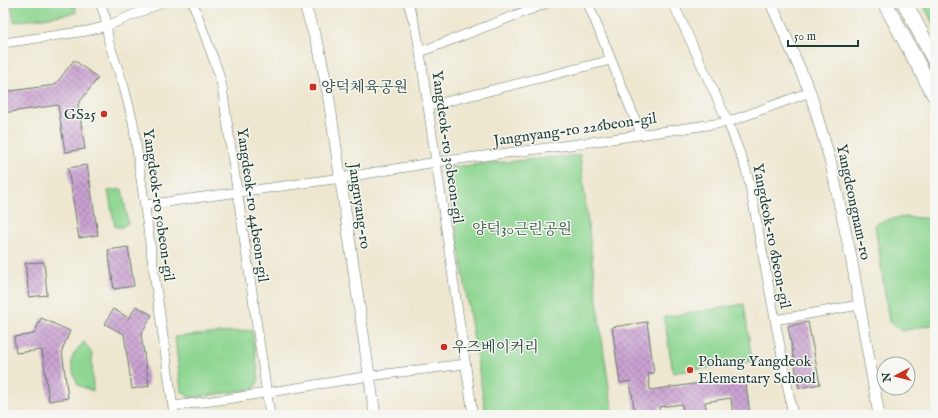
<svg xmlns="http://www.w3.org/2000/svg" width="938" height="418" viewBox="0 0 938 418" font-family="'IM FELL English','Noto Serif KR',serif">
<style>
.green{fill:#8ed691;stroke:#568a62}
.building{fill:url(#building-cross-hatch)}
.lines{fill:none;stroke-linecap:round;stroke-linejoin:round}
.minor-casing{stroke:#67786b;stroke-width:10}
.tertiary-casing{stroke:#67786b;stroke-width:12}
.primary-casing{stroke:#67786b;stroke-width:16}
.minor{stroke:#fff;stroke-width:9}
.tertiary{stroke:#fff;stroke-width:11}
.primary{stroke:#fff;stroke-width:15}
.poi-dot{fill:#c8321e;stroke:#f6f6f2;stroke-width:1.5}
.labels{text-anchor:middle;stroke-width:3;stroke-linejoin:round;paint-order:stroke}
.poi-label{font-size:15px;fill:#1f3d34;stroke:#f6f6f2;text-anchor:start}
.street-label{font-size:15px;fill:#1f3d34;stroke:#f6f6f2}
.park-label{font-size:15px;fill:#355c47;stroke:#f6f6f2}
</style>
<defs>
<pattern id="building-cross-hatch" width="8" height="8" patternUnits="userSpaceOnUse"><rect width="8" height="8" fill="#caa2d2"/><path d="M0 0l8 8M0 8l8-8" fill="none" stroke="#a385ab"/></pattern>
</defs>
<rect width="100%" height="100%" fill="#f6f6f2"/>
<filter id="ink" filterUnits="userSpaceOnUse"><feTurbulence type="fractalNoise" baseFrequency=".025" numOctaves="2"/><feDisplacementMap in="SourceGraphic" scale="8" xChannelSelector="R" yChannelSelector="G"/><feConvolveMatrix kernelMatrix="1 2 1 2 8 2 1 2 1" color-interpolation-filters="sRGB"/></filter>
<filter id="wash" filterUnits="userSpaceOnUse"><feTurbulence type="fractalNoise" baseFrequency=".012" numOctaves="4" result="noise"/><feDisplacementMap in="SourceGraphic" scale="16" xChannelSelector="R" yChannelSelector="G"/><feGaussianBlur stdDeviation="0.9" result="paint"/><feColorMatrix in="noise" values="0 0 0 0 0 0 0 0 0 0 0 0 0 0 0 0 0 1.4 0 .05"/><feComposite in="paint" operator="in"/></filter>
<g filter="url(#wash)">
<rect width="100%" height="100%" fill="#eee7d0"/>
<path class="green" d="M11,3H75L76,13L14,22Z
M922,3H935V27Z
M580,155L600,326L613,415H486L447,173L451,167Z
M122,189L128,223L122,227H115L108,191Z
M906,217L935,219V324L902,331L889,322L875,224L890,219Z
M744,304L752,361L673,373L664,317Z
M252,330L259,380L254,389L190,398L181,391L175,337Z
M84,342L92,354L93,391L78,385C70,364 67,359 84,342Z"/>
<g id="blocks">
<path class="building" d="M74,60L98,78L78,104L85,149L65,152L58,105L3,113V92L55,85Z
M87,165L98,235L79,238L68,168Z
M128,247L134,286L114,289L108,250Z
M44,262L47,295L29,297L25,263Z
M136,306L152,315L141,335L149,386L132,389L124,334L105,324L113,309L129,318Z
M41,318L70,331L62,350L68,398L49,401L42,350L16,353L14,337L34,334Z
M647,322L654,373L648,374L650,390L745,377L750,415H733L731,398L705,402L707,415H683L682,404L659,407L660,415H635L630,381L620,383L612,327Z
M808,322L820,384L799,388L788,326Z"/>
</g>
</g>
<g filter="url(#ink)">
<use href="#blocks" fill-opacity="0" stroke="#67786b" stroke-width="1"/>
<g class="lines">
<defs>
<path id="minor" d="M100,3L105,16L109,43L124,87L133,122L174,415
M193,3L219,74L222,87L270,415
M408,3L416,29L420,52L473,415
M588,3L641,134
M673,3L728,122L745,167L749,181L793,415
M3,43L87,31L107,26L161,3
M420,52L547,3
M429,106L611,60
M145,205L341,178L436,162L570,145L728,122L810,92
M775,320L859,305
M173,406L227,399L370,376L465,364"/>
<path id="tertiary" d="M304,3L319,49L328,93L375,415
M771,3L810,92L830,160L851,257L879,415"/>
<path id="primary" d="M885,3L935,96
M905,3L935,61"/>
</defs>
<use href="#minor" class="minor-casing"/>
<use href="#tertiary" class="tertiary-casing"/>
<use href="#primary" class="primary-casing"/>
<use href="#minor" class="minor"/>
<use href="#tertiary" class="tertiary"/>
<use href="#primary" class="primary"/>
</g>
</g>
<g class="poi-dot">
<rect x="309" y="83" width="8" height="8" rx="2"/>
<circle cx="104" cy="114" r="4"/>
<circle cx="444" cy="347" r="4"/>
<circle cx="690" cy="370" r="4"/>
</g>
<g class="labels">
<g class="poi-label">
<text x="321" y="92">양덕체육공원</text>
<text x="96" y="119" text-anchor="end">GS25</text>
<text x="452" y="352">우즈베이커리</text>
<text x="698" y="366">Pohang Yangdeok<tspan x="698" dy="17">Elementary School</tspan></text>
</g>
<g class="street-label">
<text transform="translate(575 129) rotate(-8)" y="5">Jangnyang-ro 226beon-gil</text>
<text transform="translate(448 147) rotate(82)" y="5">Yangdeok-ro 30beon-gil</text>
<text transform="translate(854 202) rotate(78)" y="5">Yangdeongnam-ro</text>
<text transform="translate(159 205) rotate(82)" y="5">Yangdeok-ro 50beon-gil</text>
<text transform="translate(253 205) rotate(82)" y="5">Yangdeok-ro 44beon-gil</text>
<text transform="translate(360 206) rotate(82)" y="5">Jangnyang-ro</text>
<text transform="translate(772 236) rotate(79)" y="5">Yangdeok-ro 6beon-gil</text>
</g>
<g class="park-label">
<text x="522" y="234">양덕30근린공원</text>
</g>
</g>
<rect width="938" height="418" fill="none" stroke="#f6f6f2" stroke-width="16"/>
<g transform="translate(896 376) rotate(263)"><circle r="19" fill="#f6f6f2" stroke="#a0aca6"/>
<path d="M0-3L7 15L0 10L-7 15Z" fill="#c8321e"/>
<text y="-6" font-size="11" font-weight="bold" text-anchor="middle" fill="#1f3d34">N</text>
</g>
<path d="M788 40v6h70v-6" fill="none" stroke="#1f3d34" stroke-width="2"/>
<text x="794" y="40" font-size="12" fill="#1f3d34" stroke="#f6f6f2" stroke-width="3" paint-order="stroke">50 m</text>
</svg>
